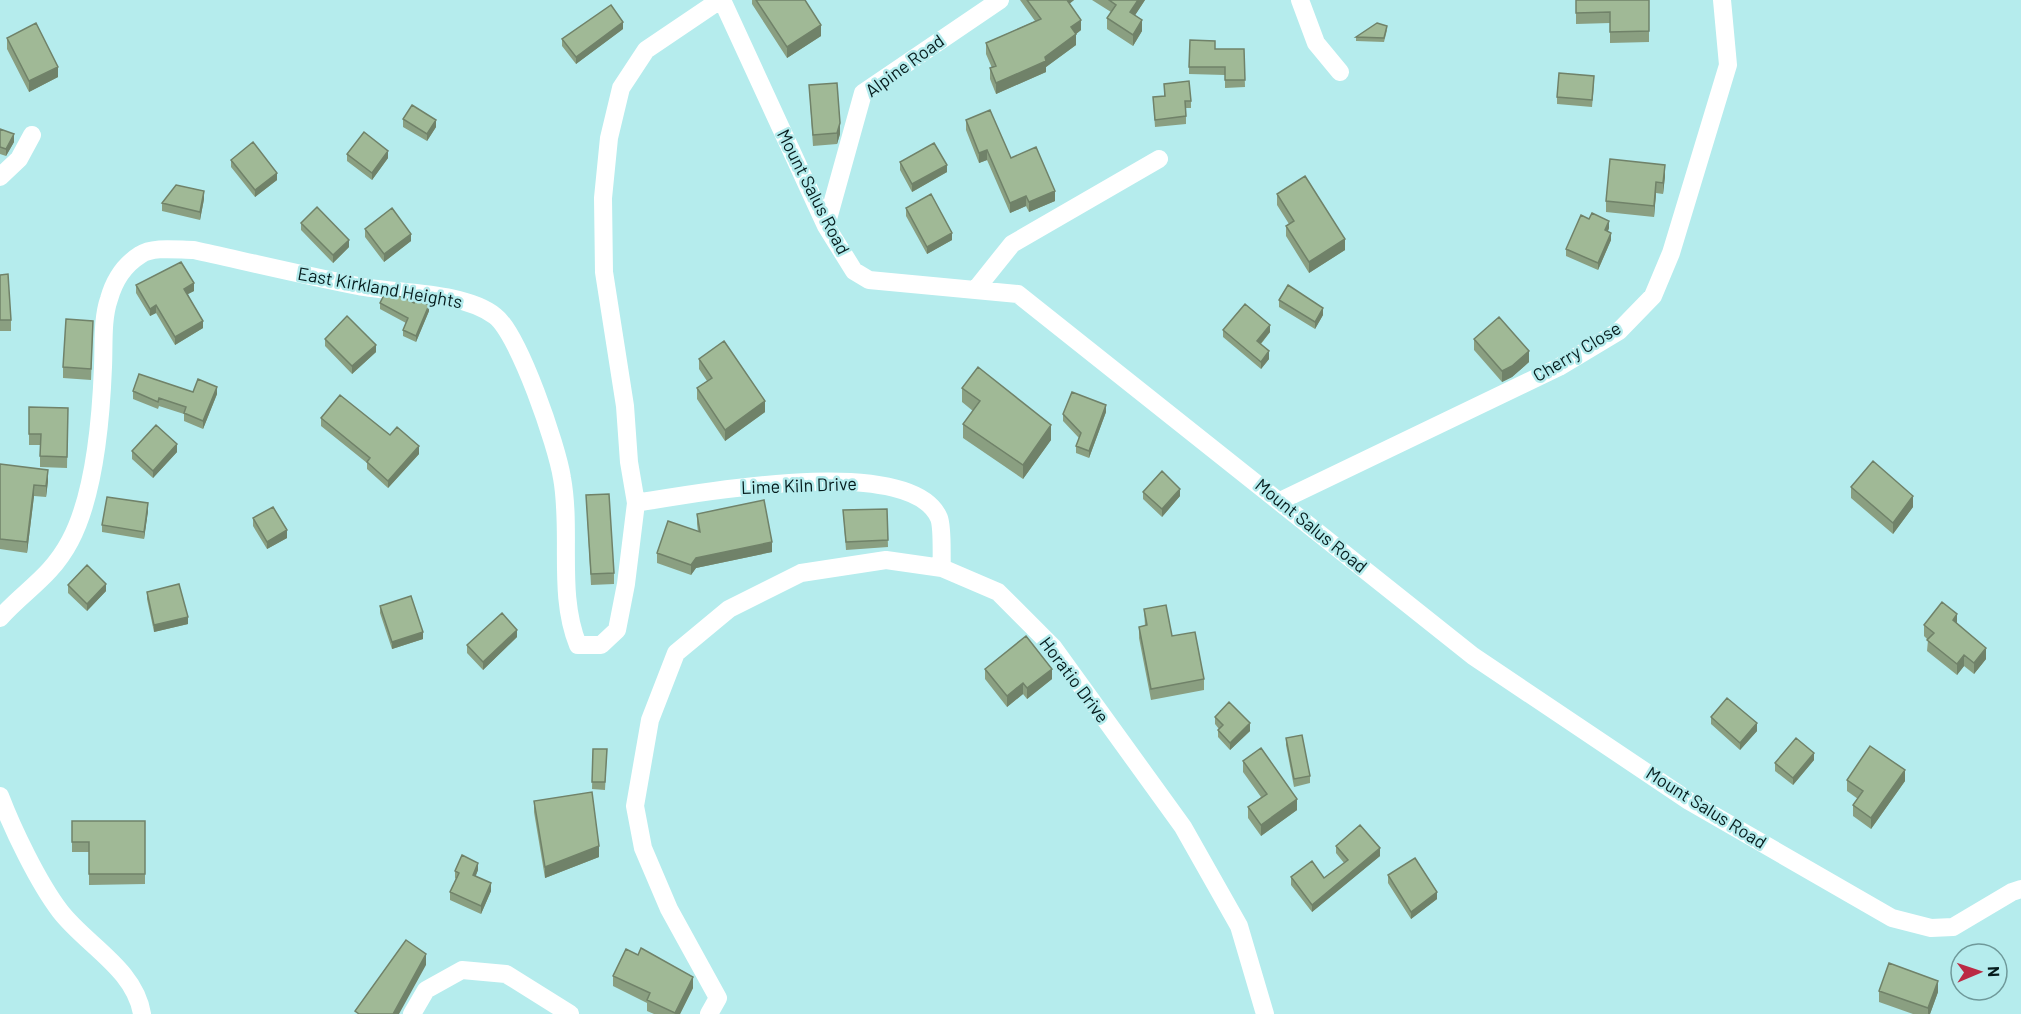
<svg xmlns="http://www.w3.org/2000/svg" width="2021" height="1014" viewBox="0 0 2021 1014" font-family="Barlow,sans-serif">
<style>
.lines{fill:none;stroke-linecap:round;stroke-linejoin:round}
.minor{stroke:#fff;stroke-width:18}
.wall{fill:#8a9f81}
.shaded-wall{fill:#708269}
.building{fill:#a0b996;stroke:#708269;stroke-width:1.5}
.labels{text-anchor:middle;stroke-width:5;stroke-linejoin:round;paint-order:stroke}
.street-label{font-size:18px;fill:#061c1d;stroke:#b5eced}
</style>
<rect width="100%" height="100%" fill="#b5eced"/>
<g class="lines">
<path class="minor" d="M722,0L826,226L854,271L869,280L1018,294L1473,656L1689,801L1892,918L1931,928L1953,927L2012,892L2021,889
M1300,0L1316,43L1340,72
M0,177L19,159L32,135
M826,226L863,93L1000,0
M976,289L1012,244L1159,159
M1280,501L1559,367L1619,331L1653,296L1671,253L1728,65L1722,0
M636,503C693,494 911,452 939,518C943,528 941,556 942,568
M0,618C25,590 51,577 70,541C94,496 101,418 103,367C104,345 102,319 109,299C114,281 124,265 140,255C153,246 178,250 194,250C248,262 303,275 358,286C398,294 463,291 495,316C519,334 557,446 562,478C572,533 557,594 578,645H601L617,630L626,584L636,503L629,462L625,406L604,272L603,198L609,138L621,88L646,50L720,0
M0,796C13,830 38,882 60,911C86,945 135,969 142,1014
M412,1014L426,990L462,970L506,974L570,1014
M709,1014L718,998L669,909L643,848L635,806L650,720L676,653L729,609L801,573L886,560L942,568L998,592L1053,647L1183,827L1239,926L1265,1014"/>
</g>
<path class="wall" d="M752,0H805L821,36L787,58L752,4Z
M1020,0H1074L1069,4L1081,30L1076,34V45L1046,67V72L996,94L990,79V68H992L986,54V43L1035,21Z
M1092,0H1145L1135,15L1142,31L1133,46L1107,29V18L1111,12Z
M1576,0H1649V42L1610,43V23L1576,24Z
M623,29L576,64L562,46V39Z
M1387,30L1384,42L1356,41V37Z
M7,38L58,77L29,92L7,49Z
M1215,49H1244L1245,87L1225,88V75L1189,74V67Z
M1164,84L1191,101V108H1186V124L1155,127L1153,97L1164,96Z
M1594,84L1592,107L1557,104V97Z
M809,85L840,134L837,144L813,146Z
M403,119L436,127L427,141L403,127Z
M966,120L1011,158L1055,201L1029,212L1026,206L1010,213L987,160L979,163L966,130Z
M0,129L14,142L6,156L0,154Z
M347,154L388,158L372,180L347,161Z
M231,160L277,180L255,197L231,167Z
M900,162L947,172L912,192L900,170Z
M1665,176L1663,194L1656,193L1654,217L1606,212V201Z
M1277,194L1345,250L1309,273L1286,236V226L1289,224L1277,205Z
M204,199L200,220L162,211V203Z
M906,208L952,240L927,254L906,216Z
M1589,219L1609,228L1608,231L1611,240L1598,270L1566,256V249Z
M301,223L349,247L333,263L301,230Z
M365,229L411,241L384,262L365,237Z
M0,275L11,320V331H0Z
M136,285L194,291L188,294L203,328L175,345L156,313L150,316L136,293Z
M1279,300L1323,315L1315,329L1279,307Z
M380,303L429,311L416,342L403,336V330L406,323L380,309Z
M93,321L91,380L63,378V367Z
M1223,330L1270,332L1261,344L1269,359L1261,369L1223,337Z
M325,339L376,352L352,374L325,346Z
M1474,339L1529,362L1512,377L1502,382L1474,350Z
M699,359L765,412L725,441L697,399V388L707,381L699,369Z
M962,388L1051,440L1023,479L963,438V424L973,411L962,402Z
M133,391L193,392L217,394L203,429L184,421V414L159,406L158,409L133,399Z
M29,407L68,408L67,468L40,467V445H29Z
M1106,412L1089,458L1076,453V446L1079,438L1063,421V414Z
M321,418L390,435L419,454L388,488L367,469V463L321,426Z
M132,451L177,452L153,478L132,459Z
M0,464L48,481L46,497L34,496L27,553L0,549Z
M1851,487L1913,507L1893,534L1851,498Z
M1143,492L1180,496L1162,517L1143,499Z
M586,495L614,573V584L591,585Z
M887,509L888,547L846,550L843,510Z
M148,511L144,539L102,532V525Z
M697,514L772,552L696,568L691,575L657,563V553L698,532L697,524Z
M253,518L287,538L267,549L253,526Z
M68,585L106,591L87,611L68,593Z
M147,592L188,624L154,632L147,599Z
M380,606L423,639L392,649L380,613Z
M1144,609L1204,679V690L1151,700L1139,638V627L1145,626Z
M1957,623L1986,659L1974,674L1964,666L1957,675L1927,651L1928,640L1924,636V625Z
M517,637L483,670L467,653V645Z
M985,669L1052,679L1027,699L1023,694L1007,707L985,679Z
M1215,717L1250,731L1230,750L1218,737V730L1219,729L1215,724Z
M1711,717L1757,731L1740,750L1711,724Z
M1286,738L1310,776V783L1294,787L1286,745Z
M593,749H607L605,790L592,789Z
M1814,760L1793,785L1775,771V763Z
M1243,761L1297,810L1261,836L1248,818V807L1261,797L1243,772Z
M1847,780L1905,781L1871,829L1853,816V805L1858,799L1847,791Z
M534,801L599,857L545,878L534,812Z
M72,821H145V884L89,885V852H72Z
M1336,846L1380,856L1312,912L1291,885V877L1324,878L1344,863L1336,853Z
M478,870L475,877L491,891L481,914L450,900V892L456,879L455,878V871Z
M1388,875L1437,899L1411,919L1388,883Z
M638,955L693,988L680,1014H654L647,1011V1003L613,986V976Z
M1879,991L1938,992L1930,1014H1913L1879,1002Z"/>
<path class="shaded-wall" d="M1064,0H1074L1064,8Z
M1138,0H1145L1130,23V12Z
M1081,20V30L1071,38V27Z
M1142,20V31L1133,46V35Z
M623,22V29L576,64V57Z
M821,25V36L787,58V47Z
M1076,34V45L1046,67V72L996,94V83L1045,57Z
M58,67V77L29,92V81Z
M436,120V127L427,141V134Z
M840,123V134L837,144V133Z
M14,134V142L6,156V149Z
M987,150V160L979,163V153Z
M388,151V158L372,180V173Z
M947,165V172L912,192V184Z
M1665,165V176L1663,194V183Z
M277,173V180L255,197V190Z
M1656,182V193L1654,217V206Z
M204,191V199L200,220V212Z
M1055,191V201L1029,212V202Z
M1026,196V206L1010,213V203Z
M1609,221V228L1605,238V230Z
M952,233V240L927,254V247Z
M1611,233V240L1598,270V263Z
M411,234V241L384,262V254Z
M1345,239V250L1309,273V262Z
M349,240V247L333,263V255Z
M194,283V291L184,296V289Z
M156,305V313L150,316V309Z
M429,305V311L416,342V336Z
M1323,308V315L1315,329V322Z
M203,321V328L175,345V337Z
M1270,325V332L1257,348V341Z
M376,345V352L352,374V366Z
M1269,351V359L1261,369V362Z
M1529,351V362L1512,377L1502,382V371Z
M217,387V394L203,429V421Z
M765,401V412L725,441V430Z
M1106,405V412L1089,458V451Z
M1051,425V440L1023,479V465Z
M177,444V452L153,478V471Z
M419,446V454L388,488V481Z
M48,470V481L46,497V486Z
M34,485V496L27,553V542Z
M1180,489V496L1162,517V509Z
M1913,496V507L1893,534V523Z
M148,503V511L144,539V532Z
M287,530V538L267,549V542Z
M772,542V552L696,568L691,575V565L696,558Z
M106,584V591L87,611V604Z
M1957,614V625L1953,620Z
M188,617V624L154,632V625Z
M517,630V637L483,670V662Z
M423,632V639L392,649V642Z
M1986,648V659L1974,674V663Z
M1964,655V666L1957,675V664Z
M1052,669V679L1027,699V688Z
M1023,683V694L1007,707V696Z
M1250,723V731L1230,750V743Z
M1757,723V731L1740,750V743Z
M1814,753V760L1793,785V778Z
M1905,770V781L1871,829V818Z
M1297,799V810L1261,836V825Z
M599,846V857L545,878V867Z
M1380,848V856L1312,912V905Z
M478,863V870L473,883V875Z
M491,883V891L481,914V906Z
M1437,892V899L1411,919V912Z
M426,954V965L399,1014H393Z
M693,977V988L680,1014H675Z
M1938,981V992L1930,1014H1928V1008Z"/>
<path class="building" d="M756,0H805L821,25L787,47Z
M1027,0H1067L1081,20L1071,27L1076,34L1045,57L1046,61L996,83L990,68L996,66L986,43L1041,19Z
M1109,0H1138L1130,12L1142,20L1133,35L1107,18L1116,5Z
M1576,0H1649V31L1610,32V12L1576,13Z
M611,5L623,22L576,57L562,39Z
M36,23L58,67L29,81L7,38Z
M1377,23L1387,26L1384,38L1356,37Z
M1190,40L1215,41V49H1244L1245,80H1225V67H1189Z
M1559,73L1594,76L1592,100L1557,97Z
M1189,81L1191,101H1185L1186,116L1155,120L1153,97L1165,96L1164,84Z
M837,83L840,123L837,133L813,135L809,85Z
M412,105L436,120L427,134L403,119Z
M990,110L1011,158L1036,147L1055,191L1029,202L1026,196L1010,203L987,150L979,153L966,120Z
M0,129L14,134L6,149L0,147Z
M364,132L388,151L372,173L347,154Z
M253,142L277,173L255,190L231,160Z
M934,143L947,165L912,184L900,162Z
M1610,159L1665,165L1663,183L1656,182L1654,206L1606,201Z
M1305,176L1345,239L1309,262L1286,226L1294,221L1277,194Z
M176,185L204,191L200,212L162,203Z
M931,194L952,233L927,247L906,208Z
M317,207L349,240L333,255L301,223Z
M392,208L411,234L384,254L365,229Z
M1592,213L1609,221L1605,230L1611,233L1598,263L1566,249L1581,215L1589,219Z
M181,262L194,283L184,289L203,321L175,337L156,305L150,309L136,285Z
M8,274L11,320H0V275Z
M1288,285L1323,308L1315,322L1279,300Z
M384,295L403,297L414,303L415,299L429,305L416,336L403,330L408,318L380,303Z
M1245,304L1270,325L1257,341L1269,351L1261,362L1223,330Z
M347,316L376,345L352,366L325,339Z
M1499,317L1529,351L1512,366L1502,371L1474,339Z
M66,319L93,321L91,369L63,367Z
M724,341L765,401L725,430L697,388L712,378L699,359Z
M978,367L1051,425L1023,465L963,424L980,401L962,388Z
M139,374L193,392L198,379L217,387L203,421L184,413L186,407L159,398L158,402L133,391Z
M1072,392L1106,405L1089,451L1076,446L1081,433L1063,414Z
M340,395L390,435L397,427L419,446L388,481L367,462L370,458L321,418Z
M29,407L68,408L67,457L40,456L41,434H29Z
M156,425L177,444L153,471L132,451Z
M1873,461L1913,496L1893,523L1851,487Z
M0,464L48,470L46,486L34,485L27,542L0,539Z
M1162,471L1180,489L1162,509L1143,492Z
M609,494L614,573L591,574L586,495Z
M107,497L148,503L144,532L102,525Z
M764,500L772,542L696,558L691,565L657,553L668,521L700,532L697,514Z
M273,507L287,530L267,542L253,518Z
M887,509L888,540L846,542L843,510Z
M87,565L106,584L87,604L68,585Z
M179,584L188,617L154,625L147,592Z
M411,596L423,632L392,642L380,606Z
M1942,602L1957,614L1953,620L1986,648L1974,663L1964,655L1957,664L1927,640L1934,633L1924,625Z
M1166,605L1172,636L1195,632L1204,679L1151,689L1139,627L1147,625L1144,609Z
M502,613L517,630L483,662L467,645Z
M1026,636L1052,669L1027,688L1023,683L1007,696L985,669Z
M1727,698L1757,723L1740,743L1711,717Z
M1229,702L1250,723L1230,743L1218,730L1223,725L1215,717Z
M1302,735L1310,776L1294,779L1286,738Z
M1796,738L1814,753L1793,778L1775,763Z
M1870,746L1905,770L1871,818L1853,805L1863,791L1847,780Z
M1261,748L1297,799L1261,825L1248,807L1267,794L1243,761Z
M593,749H607L605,782H592Z
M592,792L599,846L545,867L534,801Z
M72,821H145V874H89V842H72Z
M1360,825L1380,848L1312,905L1291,877L1312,861L1324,878L1348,860L1336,846Z
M462,855L478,863L473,875L491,883L481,906L450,892L459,873L455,871Z
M1415,858L1437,892L1411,912L1388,875Z
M406,940L426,954L393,1014H359L355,1011Z
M641,948L693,977L675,1013L647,1000L650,993L613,976L626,949L638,955Z
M1889,963L1938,981L1928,1008L1879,991Z"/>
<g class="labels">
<g class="street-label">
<text transform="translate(905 66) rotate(-36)" y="6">Alpine Road</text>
<text transform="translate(813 192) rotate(63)" y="6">Mount Salus Road</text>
<text transform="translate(380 288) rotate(10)" y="6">East Kirkland Heights</text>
<text transform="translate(1577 352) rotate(-31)" y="6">Cherry Close</text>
<text transform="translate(799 486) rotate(-2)" y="6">Lime Kiln Drive</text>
<text transform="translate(1311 526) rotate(39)" y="6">Mount Salus Road</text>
<text transform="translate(1074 680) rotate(53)" y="6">Horatio Drive</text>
<text transform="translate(1706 808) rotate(32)" y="6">Mount Salus Road</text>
</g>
</g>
<g transform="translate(1979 972) rotate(88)"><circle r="28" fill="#b5eced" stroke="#6f999a" stroke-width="1.5"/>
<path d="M0-4.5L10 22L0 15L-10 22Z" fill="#bb2a44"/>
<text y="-9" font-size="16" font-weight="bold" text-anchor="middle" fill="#061c1d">N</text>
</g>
</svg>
